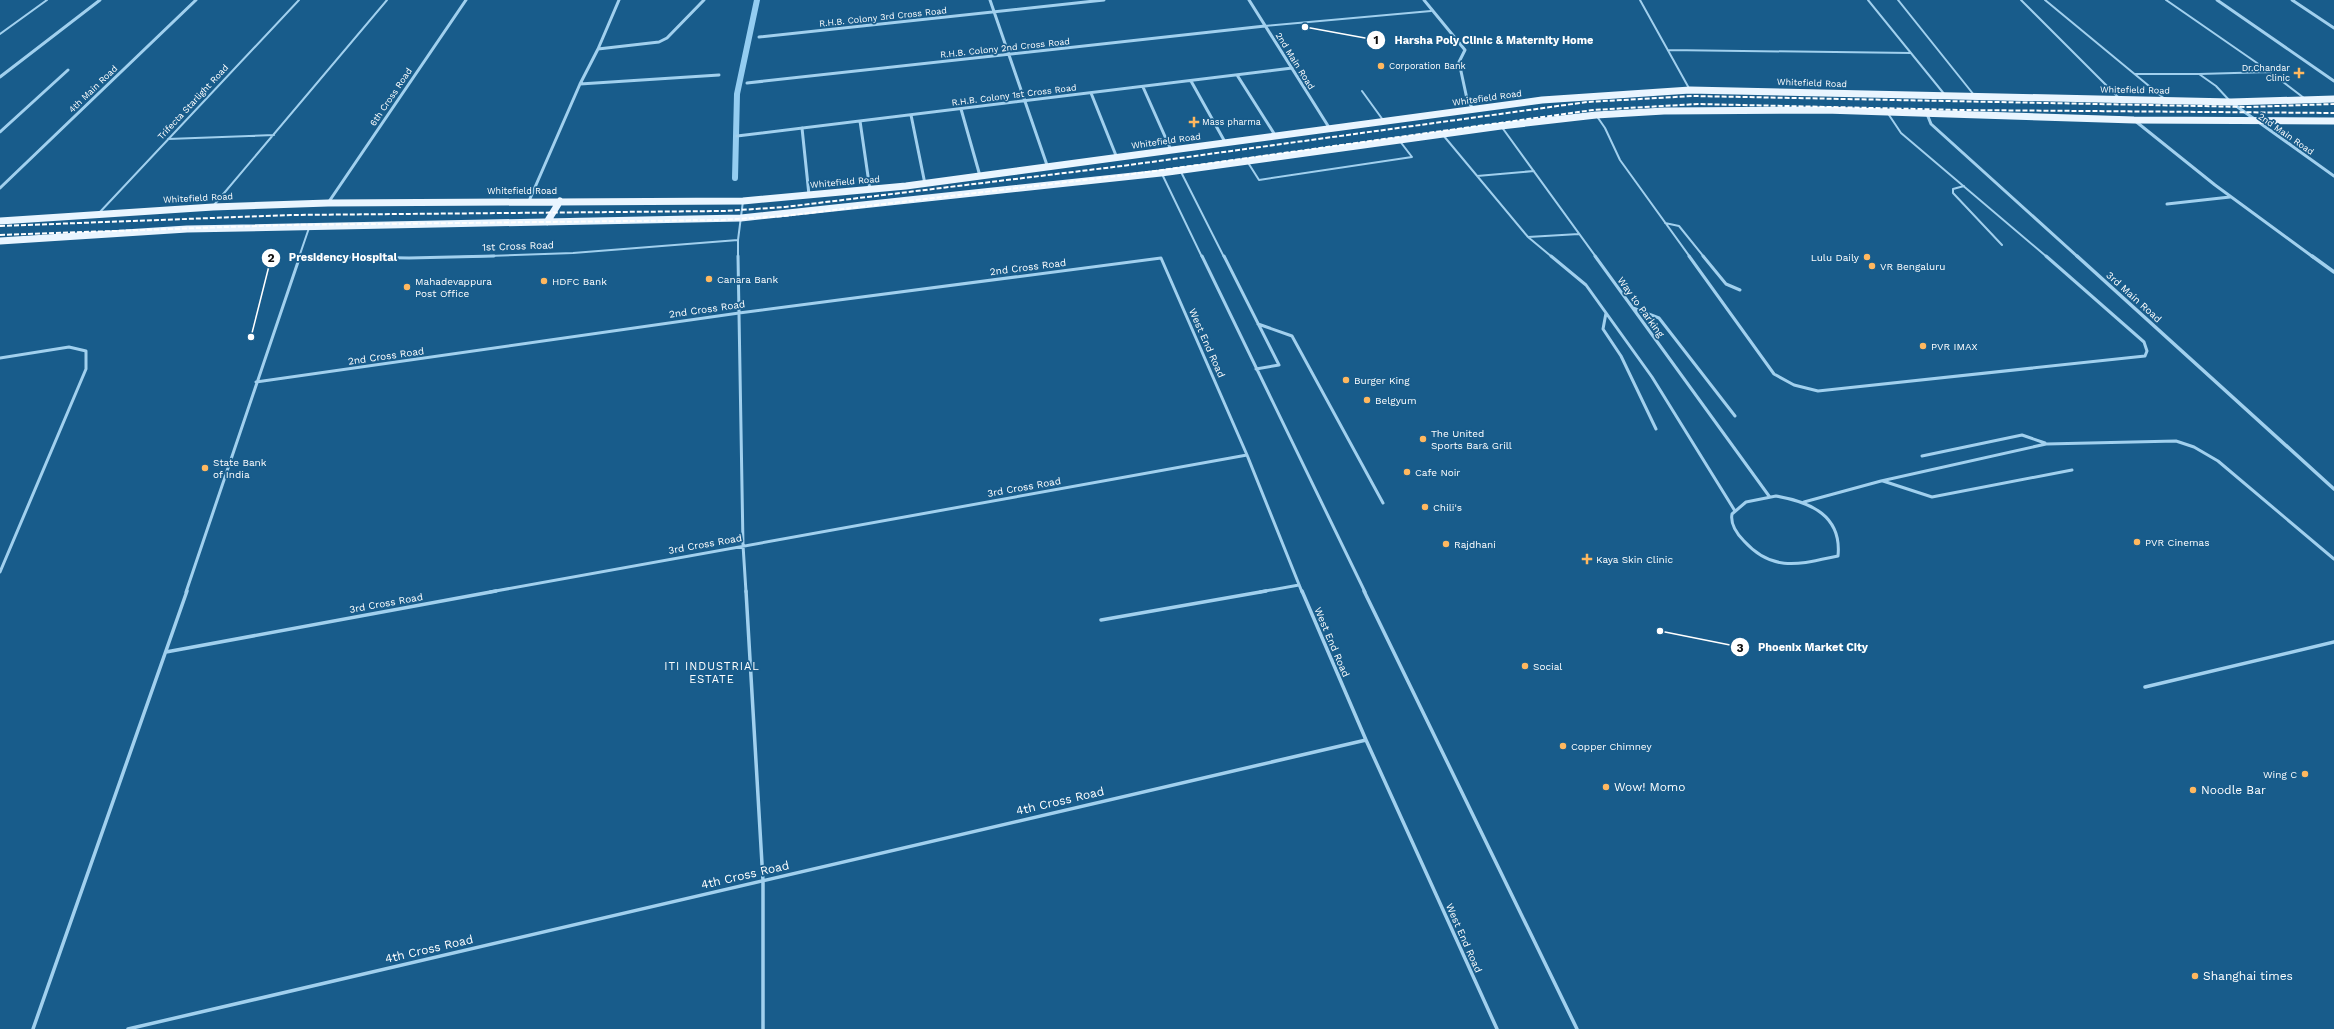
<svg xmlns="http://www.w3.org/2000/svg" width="2334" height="1029" font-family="'Work Sans',sans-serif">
<rect width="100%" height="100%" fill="#185c8b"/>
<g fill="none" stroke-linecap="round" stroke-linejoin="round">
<!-- stream -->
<path stroke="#94cdf1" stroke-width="6" d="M735,178L737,94L757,0"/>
<!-- service-far2 -->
<path stroke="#a1d0ee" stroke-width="2" d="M1640,0L1690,90
M1868,0L1945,95
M1898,0L1974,95
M2021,0L2120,99
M2045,0L2166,100
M2166,0L2270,72
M1265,26L1431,11
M0,34L47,0
M1668,50L1911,53
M2135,74H2199
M1362,91L1383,120
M2229,100L2216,86L2199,74L2270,72L2304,98
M1887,112L1901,133L2047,257
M1596,115L1605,128L1620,160L1690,257
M1501,126L1596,257
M1443,135L1528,237L1552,257
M168,139L274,135
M1247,161L1259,180L1412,157L1399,140
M1180,170L1224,257
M1162,174L1202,257
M1477,176L1534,171
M1964,186L1953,189V193L2002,245
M214,205L387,0
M99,213L299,0
M1665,223L1679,226L1704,257
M1528,237L1579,234
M299,256L336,257
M299,257L309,228
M459,257L573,253L738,240
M738,257V240L743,201"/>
<!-- service-far1 -->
<path stroke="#a1d0ee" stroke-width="3" d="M299,256L409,258L494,256
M738,256L743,545L746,592
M1202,256L1365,592
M1224,256L1279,365L1256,369
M1551,256L1586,285L1652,377L1735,511
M1595,256L1769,496
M1689,256L1774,374L1794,385L1818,391L2145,356L2147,351L2144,342L2046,256
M1703,256L1726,284L1740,290
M1633,308L1659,318L1735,416
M1606,313L1603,329L1621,356L1656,429
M1258,324L1292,336L1383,503
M0,358L69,347L86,351V369L0,572
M256,382L739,313L1161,258L1247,455L1302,592
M1922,456L2022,435L2045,443
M1883,481L1932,497L2072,470
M1776,496C1811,502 1842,516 1838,556C1800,564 1773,573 1744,541C1737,534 1730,525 1732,514L1746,502Z
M1804,502L1881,481L2046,444L2176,441L2194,447L2218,461L2334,559
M186,592L300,256
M490,592L1247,455
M1260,592L1299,585"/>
<!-- service -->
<path stroke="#a1d0ee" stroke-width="3.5" d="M746,591L763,881V1029
M1302,591L1366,740L1497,1029
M1364,591L1577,1029
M1101,620L1266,591
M166,652L496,591
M2145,687L2334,642
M33,1029L187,591
M128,1029L1366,740"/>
<!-- minor-far1 -->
<path stroke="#a1d0ee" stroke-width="3" d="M990,0L1048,168
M1249,0L1330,129
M1424,0L1465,50L1459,62L1467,99L1473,109
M2217,0L2334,81
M2292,0L2334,28
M759,37L1104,0
M598,49L619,0
M1237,75L1275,135
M0,77L100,0
M1191,81L1225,142
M747,83L1265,26
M580,84L719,75
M1143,87L1171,150
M1091,93L1117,158
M2232,103L2334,176
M961,109L980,176
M1927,114L1931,124L2078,257
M911,115L925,184
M2134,120L2215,185L2313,257
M860,121L870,190
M802,128L809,195
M0,132L68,70
M737,136L1292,68
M0,188L196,0
M529,201L580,84L598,49L659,42L667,38L704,0
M328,203L466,0
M2167,204L2230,197"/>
<!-- minor -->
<path stroke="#a1d0ee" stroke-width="3.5" d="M2077,256L2334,489
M2312,256L2334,272"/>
<!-- primary -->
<path stroke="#e9f5ff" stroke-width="7" d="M0,221L213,207L328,203L743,201L906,186L1542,100L1690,90L2231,102L2334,99
M547,222L560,201
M0,241L187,229L741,218L1161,173L1501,126L1596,115L1664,111L1825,110L2134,120L2334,121"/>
<!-- rail -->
<path stroke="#fff" stroke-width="2" stroke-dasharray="5 2" stroke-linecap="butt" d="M0,226L291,215L724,211L785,207L1122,166L1587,102L1693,96L2249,107L2334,104
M0,235L284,225L721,220L784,216L1126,175L1593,110L1698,104L1961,110L2334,113"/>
</g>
<!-- markers -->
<g fill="#ffb85f" stroke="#185c8b" stroke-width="1.5">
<circle cx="1381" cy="66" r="4"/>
<path d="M2297 67h4v4h4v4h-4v4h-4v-4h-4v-4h4z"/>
<path d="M1192 116h4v4h4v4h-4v4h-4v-4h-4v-4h4z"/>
<circle cx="1867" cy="257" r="4"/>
<circle cx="1872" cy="266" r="4"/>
<circle cx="709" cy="279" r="4"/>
<circle cx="544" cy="281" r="4"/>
<circle cx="407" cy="287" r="4"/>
<circle cx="1923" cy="346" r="4"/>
<circle cx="1346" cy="380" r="4"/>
<circle cx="1367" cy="400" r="4"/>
<circle cx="1423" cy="439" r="4"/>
<circle cx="205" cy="468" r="4"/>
<circle cx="1407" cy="472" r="4"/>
<circle cx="1425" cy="507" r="4"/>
<circle cx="2137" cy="542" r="4"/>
<circle cx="1446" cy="544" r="4"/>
<path d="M1585 553h4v4h4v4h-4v4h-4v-4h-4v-4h4z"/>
<circle cx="1525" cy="666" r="4"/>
<circle cx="1563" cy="746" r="4"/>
<circle cx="2305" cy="774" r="4"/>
<circle cx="1606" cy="787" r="4"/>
<circle cx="2193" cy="790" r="4"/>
<circle cx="2195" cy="976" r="4"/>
</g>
<g text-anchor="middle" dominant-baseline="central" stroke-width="3.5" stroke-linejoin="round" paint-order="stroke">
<!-- far-street labels -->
<g font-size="9" fill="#fff" stroke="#185c8b">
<text transform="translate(883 17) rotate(-6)">R.H.B. Colony 3rd Cross Road</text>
<text transform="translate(1005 48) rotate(-6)">R.H.B. Colony 2nd Cross Road</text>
<text transform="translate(1295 61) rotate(58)">2nd Main Road</text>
<text transform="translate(1812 83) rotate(2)">Whitefield Road</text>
<text transform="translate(93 89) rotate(-44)">4th Main Road</text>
<text transform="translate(2135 90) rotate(1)">Whitefield Road</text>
<text transform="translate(1014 95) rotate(-7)">R.H.B. Colony 1st Cross Road</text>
<text transform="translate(391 97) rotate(-56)">6th Cross Road</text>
<text transform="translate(1487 98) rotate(-8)">Whitefield Road</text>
<text transform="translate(193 102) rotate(-47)">Trifecta Starlight Road</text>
<text transform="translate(2286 134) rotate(35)">2nd Main Road</text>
<text transform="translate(1166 141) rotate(-8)">Whitefield Road</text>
<text transform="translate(845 182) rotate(-5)">Whitefield Road</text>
<text x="522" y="191">Whitefield Road</text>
<text transform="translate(198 198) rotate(-3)">Whitefield Road</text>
</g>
<!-- far-poi labels -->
<g font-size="9" fill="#fff" stroke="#185c8b" text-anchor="start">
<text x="1389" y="66">Corporation Bank</text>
<text x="2290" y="68" text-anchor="end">Dr.Chandar<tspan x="2290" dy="10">Clinic</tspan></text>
<text x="1202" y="122">Mass pharma</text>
</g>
<!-- street labels -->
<g font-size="10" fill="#fff" stroke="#185c8b">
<text transform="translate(518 246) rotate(-2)">1st Cross Road</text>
<text transform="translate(1028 267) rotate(-7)">2nd Cross Road</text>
<text transform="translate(2134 297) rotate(42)">3rd Main Road</text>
<text transform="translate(1641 307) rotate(54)">Way to Parking</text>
<text transform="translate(707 309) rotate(-8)">2nd Cross Road</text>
<text transform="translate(1207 343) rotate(66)">West End Road</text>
<text transform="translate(386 356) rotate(-8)">2nd Cross Road</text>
<text transform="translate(1024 487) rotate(-10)">3rd Cross Road</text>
<text transform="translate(705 544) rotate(-10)">3rd Cross Road</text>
<text transform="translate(386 603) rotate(-10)">3rd Cross Road</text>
<text transform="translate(1332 642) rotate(67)">West End Road</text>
<text transform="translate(1464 938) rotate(66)">West End Road</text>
</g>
<!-- poi labels -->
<g font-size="10" fill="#fff" stroke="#185c8b" text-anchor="start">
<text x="1859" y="257" text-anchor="end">Lulu Daily</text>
<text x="1880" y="266">VR Bengaluru</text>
<text x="717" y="279">Canara Bank</text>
<text x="415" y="281">Mahadevappura<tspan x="415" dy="12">Post Office</tspan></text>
<text x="552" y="281">HDFC Bank</text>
<text x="1931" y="346">PVR IMAX</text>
<text x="1354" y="380">Burger King</text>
<text x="1375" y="400">Belgyum</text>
<text x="1431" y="433">The United<tspan x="1431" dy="12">Sports Bar&amp; Grill</tspan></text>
<text x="213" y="462">State Bank<tspan x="213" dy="12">of India</tspan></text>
<text x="1415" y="472">Cafe Noir</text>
<text x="1433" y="507">Chili's</text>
<text x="2145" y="542">PVR Cinemas</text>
<text x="1454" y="544">Rajdhani</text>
<text x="1596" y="559">Kaya Skin Clinic</text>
<text x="1533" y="666">Social</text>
<text x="1571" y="746">Copper Chimney</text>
<text x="2297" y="774" text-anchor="end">Wing C</text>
</g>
<!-- neighbourhood labels -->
<g font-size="11" letter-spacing="1" fill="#fff" stroke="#185c8b">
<text x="712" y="666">ITI INDUSTRIAL<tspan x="712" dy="13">ESTATE</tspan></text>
</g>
<!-- near-poi labels -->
<g font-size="12" fill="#fff" stroke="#185c8b" text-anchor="start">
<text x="1614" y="787">Wow! Momo</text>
<text x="2201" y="790">Noodle Bar</text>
<text x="2203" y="976">Shanghai times</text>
</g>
<!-- near-street labels -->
<g font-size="12" fill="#fff" stroke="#185c8b">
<text transform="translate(1060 801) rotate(-13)">4th Cross Road</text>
<text transform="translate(745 875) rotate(-13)">4th Cross Road</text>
<text transform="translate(429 949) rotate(-13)">4th Cross Road</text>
</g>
</g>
<!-- callouts -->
<path fill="none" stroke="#fff" stroke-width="1.5" d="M1305 27L1376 40M251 337L271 258M1660 631L1740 647"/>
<g fill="#fff" stroke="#185c8b" stroke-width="1.5">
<circle cx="1305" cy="27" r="4"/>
<circle cx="251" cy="337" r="4"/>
<circle cx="1660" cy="631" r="4"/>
<circle cx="1376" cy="40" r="10"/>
<circle cx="271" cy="258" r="10"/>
<circle cx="1740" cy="647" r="10"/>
</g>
<g font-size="12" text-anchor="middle" font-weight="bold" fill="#111">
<text x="1376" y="44">1</text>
<text x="271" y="262">2</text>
<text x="1740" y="652">3</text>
</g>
<g font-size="11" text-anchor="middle" font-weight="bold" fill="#fff" stroke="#185c8b" stroke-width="3.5" stroke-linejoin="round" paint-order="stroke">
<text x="1494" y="44">Harsha Poly Clinic &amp; Maternity Home</text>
<text x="343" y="261">Presidency Hospital</text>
<text x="1813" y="651">Phoenix Market City</text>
</g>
</svg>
